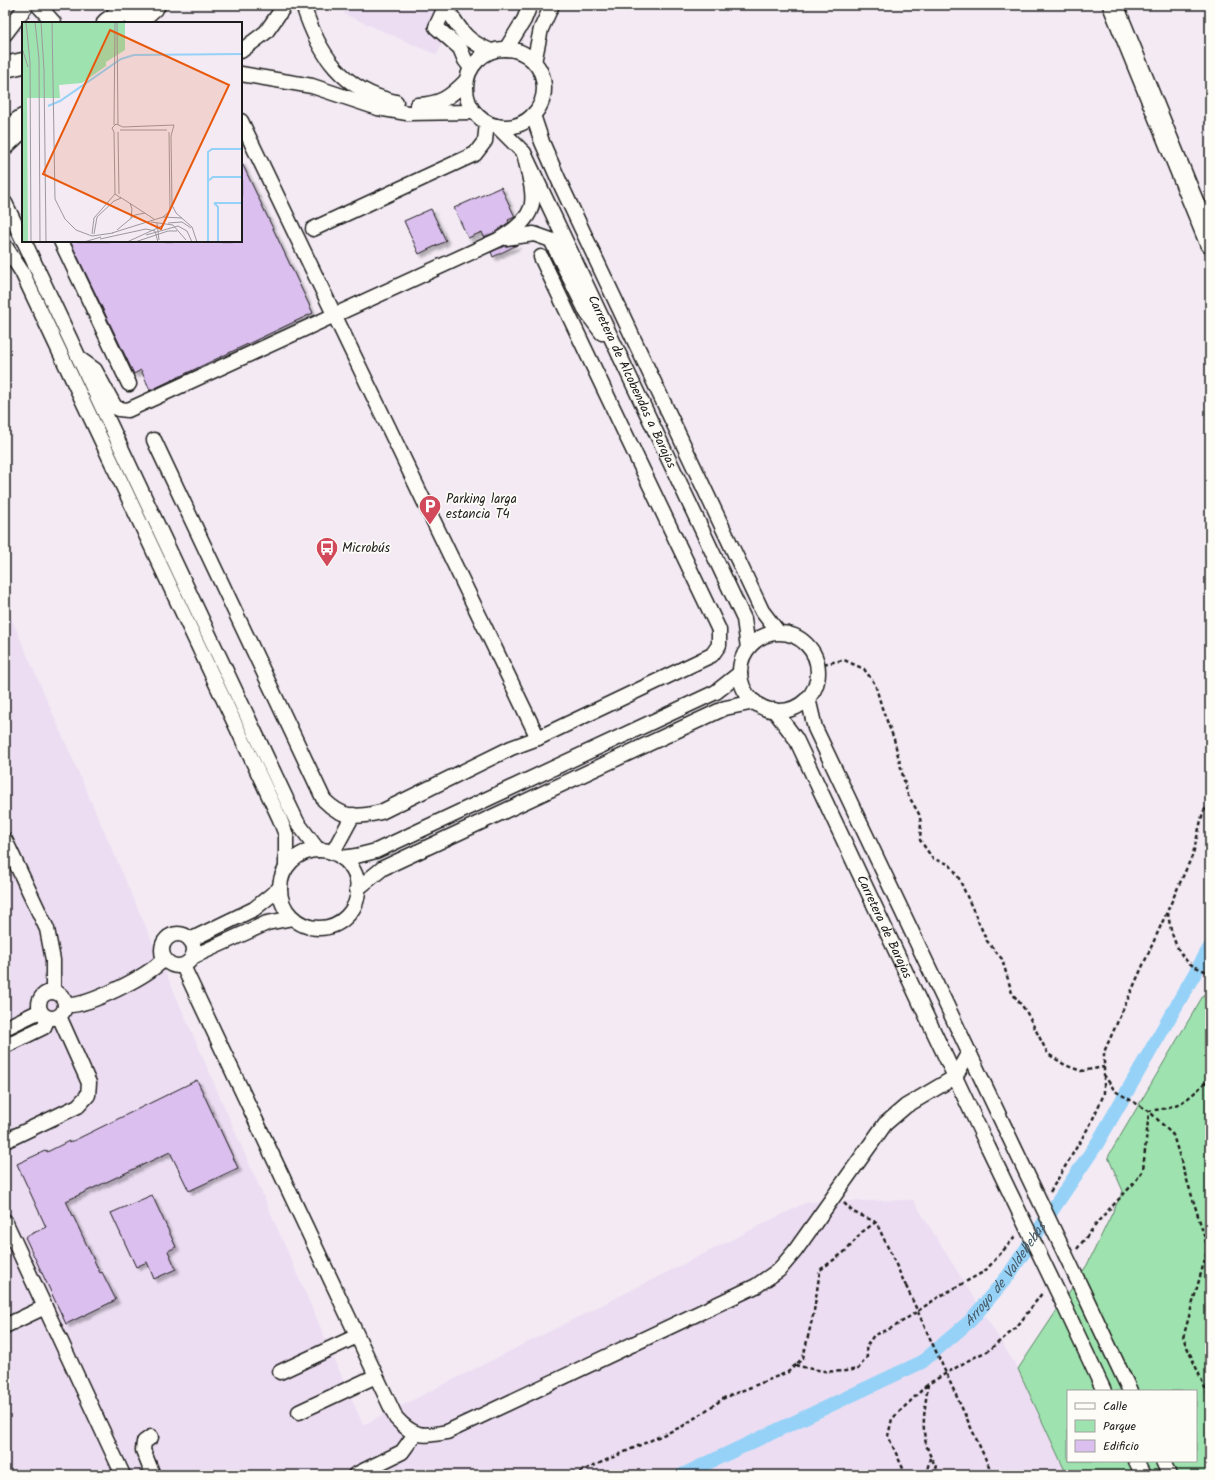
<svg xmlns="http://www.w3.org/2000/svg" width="1215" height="1480" font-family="Kalam,sans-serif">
<defs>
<filter id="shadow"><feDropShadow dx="3.5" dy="3.5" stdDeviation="1" flood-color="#0004"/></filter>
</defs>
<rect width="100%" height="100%" fill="#f3eaf4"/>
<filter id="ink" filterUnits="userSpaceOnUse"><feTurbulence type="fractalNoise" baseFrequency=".025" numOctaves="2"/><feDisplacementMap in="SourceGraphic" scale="8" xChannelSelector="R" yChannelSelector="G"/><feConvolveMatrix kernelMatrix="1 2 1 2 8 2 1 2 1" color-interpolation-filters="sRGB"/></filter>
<g filter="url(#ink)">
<!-- built -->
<path fill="#ecddf2" d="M348,5H459L437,55L344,14Z
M5,604L363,1425L807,1202L913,1200L1018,1369L1067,1475H5Z"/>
<!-- green -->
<path fill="#9ee3af" stroke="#5d8066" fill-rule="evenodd" d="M1210,984V1475H1067L1018,1369L1087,1265L1123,1191L1108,1157ZM1068,1391H1196V1461H1068Z"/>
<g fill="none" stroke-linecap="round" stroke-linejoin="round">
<!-- canal -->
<path stroke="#96d2f7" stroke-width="14" id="s1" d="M682,1475L922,1362L970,1321L1008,1276L1098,1142L1210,947"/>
</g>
<!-- building -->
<path fill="#dbbfee" stroke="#1c1c1c" filter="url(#shadow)" d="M241,161L313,313L149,391L150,390L141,370L134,374L70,241H241Z
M501,187L515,217L508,220L509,222L494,233L484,237L482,232L468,238L454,208Z
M431,209L446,241L419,254L404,221Z
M517,245L493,257L491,252L504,246Z
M197,1080L238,1168L189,1191L170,1152L66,1201L100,1273L102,1272L116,1300L66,1324L25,1237L46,1227L17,1164L47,1150V1152L69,1141V1143Z
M152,1195L176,1247L168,1251L176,1269L154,1279L147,1262L136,1267L111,1213Z"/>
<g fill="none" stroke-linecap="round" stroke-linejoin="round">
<!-- minor casing -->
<g stroke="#1c1c1c" stroke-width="17">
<g id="minor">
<path d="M38,5L54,23"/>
<path d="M303,5C319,55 342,90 396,102"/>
<path d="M446,5L436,27L460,48L465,60L471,68"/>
<path d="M445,6C461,30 464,40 491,51"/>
<path d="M5,34L27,5"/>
<path d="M506,49L524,20L530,5"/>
<circle cx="505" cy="88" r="39"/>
<path d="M241,51L266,32L285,5"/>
<path d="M534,62L541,29L552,5"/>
<path d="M241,74L312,86L378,108L407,113L473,112"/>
<path d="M417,105C441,104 449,98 466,81"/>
<path d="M533,115L542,142L560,183L762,611L778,632"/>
<path d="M241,121L538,738"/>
<path id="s2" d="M497,126L524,153L744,619L748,648"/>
<path d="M5,148L23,131"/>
<path d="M5,203L23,240"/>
<path d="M313,229L475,154L485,141L487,123"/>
<path d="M506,238L534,234L551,240L587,313L602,333"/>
<path d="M24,241L297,822L318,850"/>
<path d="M61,241L129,384"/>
<path d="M5,246L22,272L279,817L286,835V867"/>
<path d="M81,360L95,370L115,407L119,409L128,410L498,240C544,213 534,199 524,153"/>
<path d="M154,440L324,800C343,819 356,818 381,812L511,748L538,738L712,655L719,645V630L541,257"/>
<circle cx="779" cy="672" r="39"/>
<path d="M808,698L815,728L1004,1126"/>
<path id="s3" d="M774,710L796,739L988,1147"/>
<path d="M5,840L47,929L53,960V992"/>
<circle cx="319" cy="889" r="39"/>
<path d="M333,852L353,815"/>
<path d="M342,858L356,856L376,851L716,692L740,673"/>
<path d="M357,889L383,868L725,708L755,702"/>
<circle cx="178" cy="950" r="16"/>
<path d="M190,940L254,909L280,888"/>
<path d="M192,957L267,923L293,918"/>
<path d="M183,966L396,1418C413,1437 423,1437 447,1432L756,1286L779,1270L795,1251L885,1124L906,1106L955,1077L969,1052"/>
<circle cx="52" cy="1005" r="13"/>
<path d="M66,1005C88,1007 148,976 164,959"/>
<path d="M5,1028L40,1011"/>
<path d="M5,1046L44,1027L48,1018"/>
<path d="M5,1141L78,1106L88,1095L89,1083L59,1016"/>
<path d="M5,1221L123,1475"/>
<path d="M1078,1281L1130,1391"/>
<path d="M1063,1303L1104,1391"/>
<path d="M5,1326L45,1307"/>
<path d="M280,1372L357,1336"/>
<path d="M299,1412L376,1376"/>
<path d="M151,1437L144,1442L143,1450L153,1475"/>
<path d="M1136,1461L1143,1475"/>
<path d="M1163,1461L1169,1475"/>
<path d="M355,1475L402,1452L415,1434"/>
</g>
</g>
<!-- highway casing -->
<g stroke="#1c1c1c" stroke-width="23">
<path id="highway" d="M1113,5L1210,243
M107,23L132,5
M135,23L155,5
M5,67L23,63
M5,131L23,119"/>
</g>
<!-- path -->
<path stroke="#1c1c1c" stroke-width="2.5" stroke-dasharray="4 3" stroke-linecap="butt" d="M817,665L844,660L864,669L875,684L882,708L894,739L907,793L919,814L921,823L920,840L933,859L949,864L957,874L987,941L1002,959L1012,993L1026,1011L1048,1054L1065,1065L1081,1071L1104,1067
M1210,803L1203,812L1193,854L1104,1052V1075L1115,1091L1149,1111L1173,1135L1208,1248L1183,1338L1210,1399
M1168,913C1170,929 1175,950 1188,962C1193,967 1203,970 1210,973
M1050,1192L1091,1123L1104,1094V1076
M844,1203L853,1212L876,1222L906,1286
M1077,1249L1101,1218L1135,1182L1143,1170L1149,1111C1183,1106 1186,1101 1210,1078
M795,1365C819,1371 833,1374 858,1369L867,1357L866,1347L874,1335L894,1327L937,1298L985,1271L1016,1236
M967,1419L993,1475
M573,1475L683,1426L724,1398L788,1372L803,1358L814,1311L820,1270L847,1250L862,1232L876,1222
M906,1475L888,1436L892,1419L928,1384
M926,1475L930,1458
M941,1475C918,1440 923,1423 928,1384L969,1360L989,1350L1016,1328L1043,1292"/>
<!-- minor -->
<use href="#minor" stroke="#fdfcf7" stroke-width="14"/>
<!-- highway -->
<use href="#highway" stroke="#fdfcf7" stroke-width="20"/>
<!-- minor-bridge casing -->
<g stroke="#1c1c1c" stroke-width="17" stroke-linecap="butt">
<path id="minor-bridge" d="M1004,1126L1078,1281
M988,1147L1063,1303"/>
</g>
<!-- path-bridge -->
<path stroke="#1c1c1c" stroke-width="2.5" stroke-dasharray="4 3" stroke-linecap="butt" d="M906,1286L967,1419"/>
<!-- minor-bridge -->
<use href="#minor-bridge" stroke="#fdfcf7" stroke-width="14"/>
</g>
</g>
<!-- icons -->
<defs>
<g id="parking-pin" transform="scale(1.15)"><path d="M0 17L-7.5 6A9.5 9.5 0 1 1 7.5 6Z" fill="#d1495b" stroke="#fdfcf7"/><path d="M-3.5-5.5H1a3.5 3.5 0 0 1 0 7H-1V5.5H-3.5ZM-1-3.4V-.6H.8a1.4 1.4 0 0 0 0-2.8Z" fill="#fff"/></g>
<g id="bus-pin" transform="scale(1.15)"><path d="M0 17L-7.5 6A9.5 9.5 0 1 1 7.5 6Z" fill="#d1495b" stroke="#fdfcf7"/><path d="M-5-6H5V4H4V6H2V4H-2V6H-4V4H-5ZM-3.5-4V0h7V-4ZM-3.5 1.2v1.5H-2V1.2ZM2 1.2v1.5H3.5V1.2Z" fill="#fff"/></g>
</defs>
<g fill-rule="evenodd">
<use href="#parking-pin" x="430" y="506"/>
<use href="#bus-pin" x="327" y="548"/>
</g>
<g text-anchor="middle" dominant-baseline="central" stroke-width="3.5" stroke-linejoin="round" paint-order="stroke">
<!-- street labels -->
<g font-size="13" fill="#1c1c1c" stroke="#fdfcf7">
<text stroke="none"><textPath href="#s2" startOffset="291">Carretera de Alcobendas a Barajas</textPath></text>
<text stroke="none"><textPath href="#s3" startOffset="244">Carretera de Barajas</textPath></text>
</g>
<!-- poi labels -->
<g font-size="13" fill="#1c1c1c" stroke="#fdfcf7" text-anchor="start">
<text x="446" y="499">Parking larga<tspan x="446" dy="15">estancia T4</tspan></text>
<text x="342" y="548">Microbús</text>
</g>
<!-- water labels -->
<g font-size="14" font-style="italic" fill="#475c69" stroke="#fdfcf7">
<text stroke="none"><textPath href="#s1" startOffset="387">Arroyo de Valdebebas</textPath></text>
</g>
</g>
<!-- overview -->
<g transform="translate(22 22)">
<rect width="220" height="220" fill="#f3eaf4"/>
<path d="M0,0H103V28L84,40V44L60,61L37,63L38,76H5L6,220H0Z" fill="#9ee3af"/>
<path fill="none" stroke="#96d2f7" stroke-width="2" d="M26,84L38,79L99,37L112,33L220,32M186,159L191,155H220M192,181L196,185V220M192,181H220M186,220V130L190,127H220"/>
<path fill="none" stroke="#9d989e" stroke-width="1" d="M4,0L8,40L9,220M13,0L17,37L18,220M19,0L22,48L24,220M30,0L33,177L43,197L54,208L70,214L91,211M95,0L96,103M0,26L6,45M92,103L93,0M98,108H145M92,110L90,106L94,102L101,105L152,103L149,114L150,183L154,191L170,205L175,220M96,110L97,172M98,175L132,197M92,179L99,176L93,172M108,181L110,187L109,196M141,195L148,189L147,110M129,200L151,203L164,218M135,201L137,218M146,201L160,200L169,206M95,208L113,193L123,191M90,211L141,195L160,196M70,212L72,196L93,172L92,110M72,212L75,195L92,179M124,213L156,204L165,209L170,220M78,217L124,207L133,209L136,220M62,220L79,215M105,220L142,203M113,220L146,209H155"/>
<path fill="#e8590c" fill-opacity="0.15" stroke="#e8590c" stroke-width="2" d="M88,8L207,63L139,207L21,152Z"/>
<rect width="220" height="220" fill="none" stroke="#1c1c1c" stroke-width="2"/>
</g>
<!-- margin -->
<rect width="1215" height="1480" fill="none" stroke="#fdfcf7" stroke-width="20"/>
<rect x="10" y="10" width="1195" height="1460" fill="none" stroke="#1c1c1c" stroke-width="1.5" filter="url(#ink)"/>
<!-- legend -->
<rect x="1067" y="1390" width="130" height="72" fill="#fdfcf7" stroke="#a3a29f"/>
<rect x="1075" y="1403" width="20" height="6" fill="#fdfcf7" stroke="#a3a29f"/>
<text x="1103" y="1410" font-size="12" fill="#1c1c1c">Calle</text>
<rect x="1075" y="1420" width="20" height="12" fill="#9ee3af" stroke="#a3a29f"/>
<text x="1103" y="1430" font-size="12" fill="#1c1c1c">Parque</text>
<rect x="1075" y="1440" width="20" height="12" fill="#dbbfee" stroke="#a3a29f"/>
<text x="1103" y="1450" font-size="12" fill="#1c1c1c">Edificio</text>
</svg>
